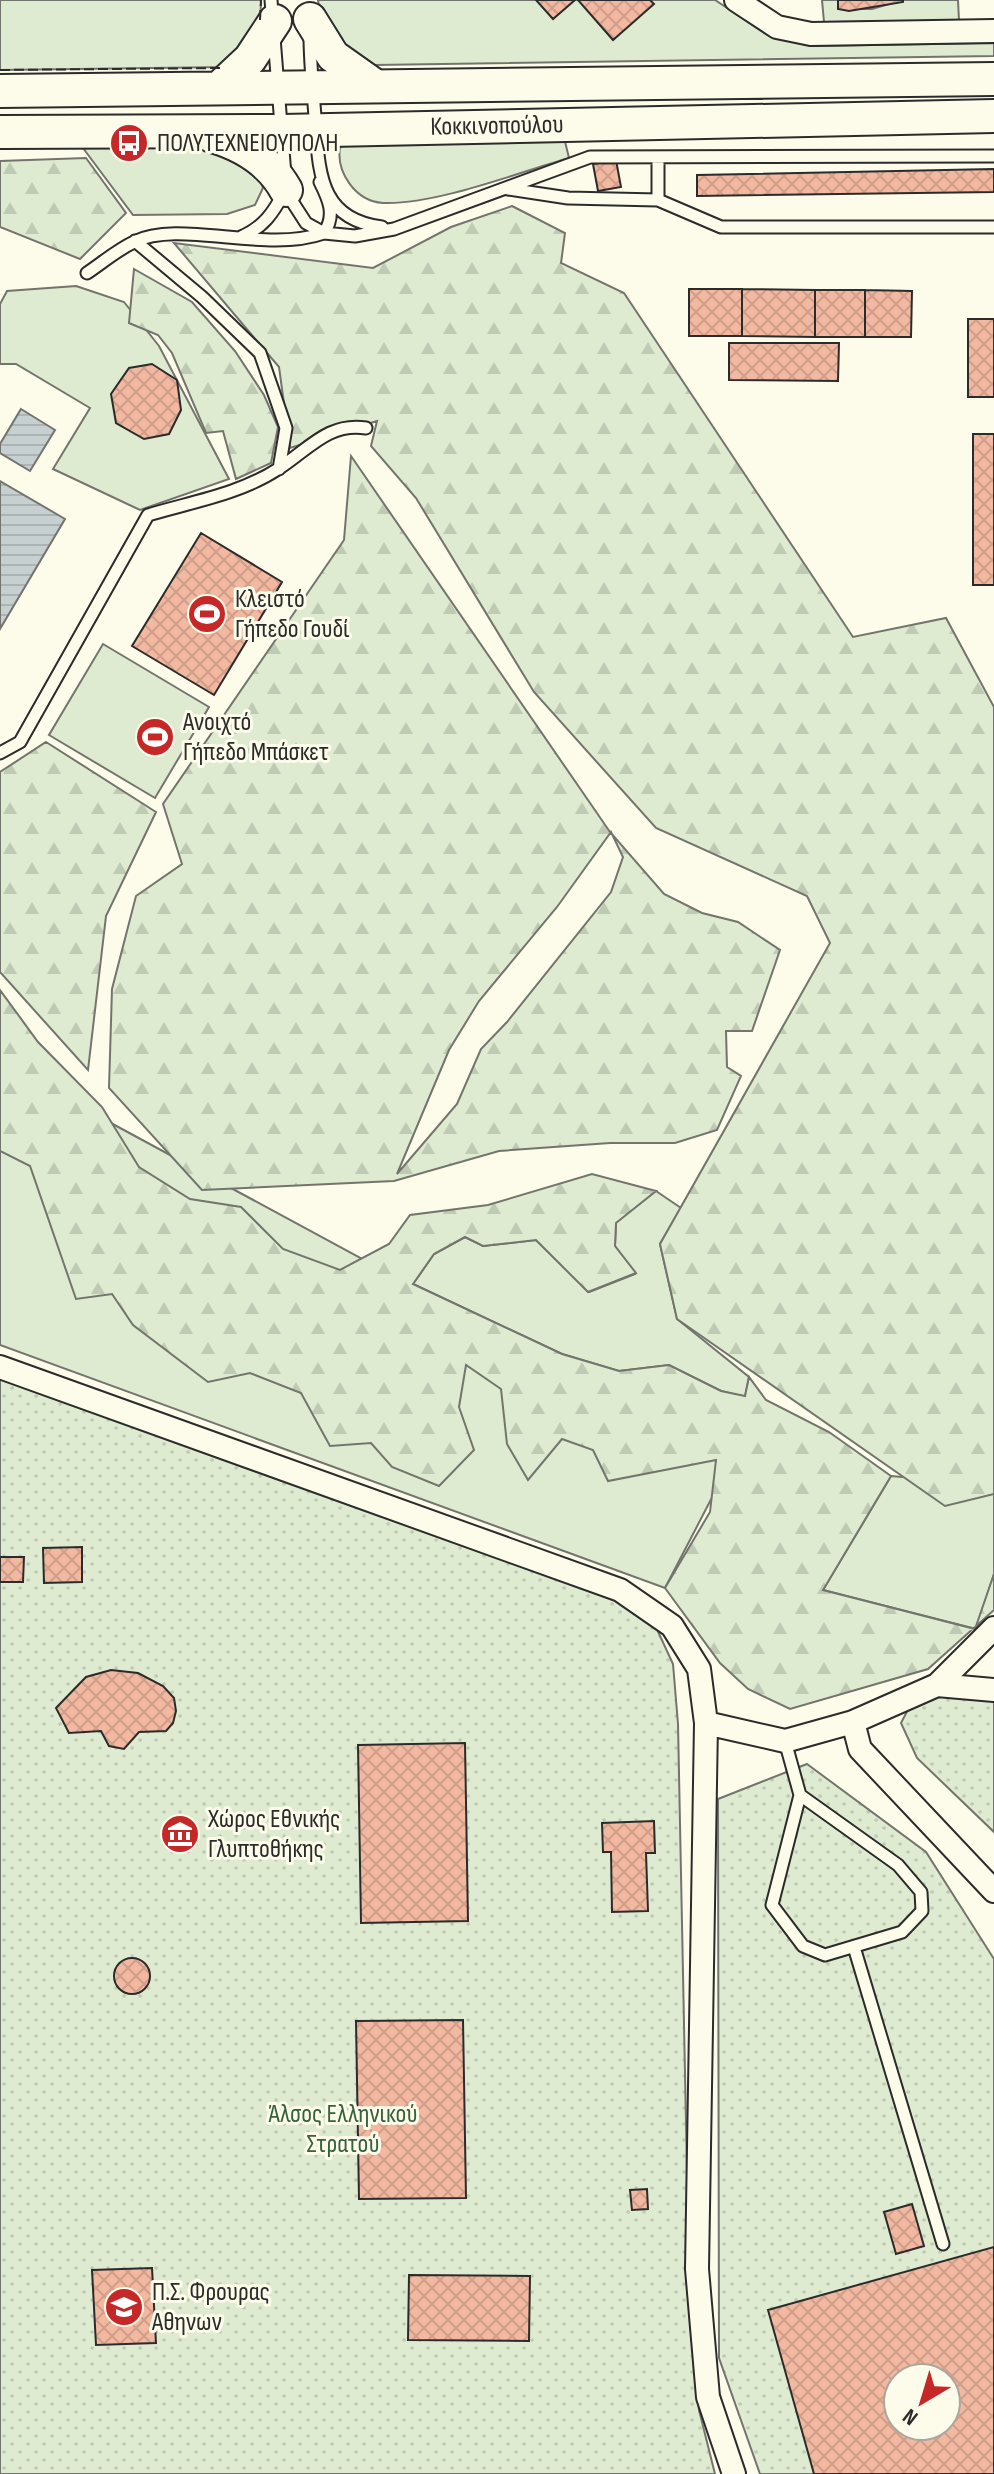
<svg xmlns="http://www.w3.org/2000/svg" width="994" height="2474" font-family="'Sofia Sans Condensed',sans-serif">
<defs>
<pattern id="forest-firs" width="22" height="20" patternUnits="userSpaceOnUse" patternTransform="scale(2)"><rect width="22" height="20" fill="#deebd1"/><path d="M5 1l3.5 6h-7zM16 11l3.5 6h-7z" fill="#bfcab4"/></pattern>
<pattern id="park-dots" width="8" height="8" patternUnits="userSpaceOnUse" patternTransform="scale(2)"><rect width="8" height="8" fill="#deebd1"/><path d="M2 2h.1M6 6h.1" fill="none" stroke="#bfcab4" stroke-width="1.8" stroke-linecap="round"/></pattern>
<pattern id="water-rules" width="6" height="5" patternUnits="userSpaceOnUse" patternTransform="scale(2)"><rect width="6" height="5" fill="#c7d0d0"/><path d="M0 2.5h6" fill="none" stroke="#abb3b3"/></pattern>
<pattern id="building-cross-hatch" width="8" height="8" patternUnits="userSpaceOnUse" patternTransform="scale(2)"><rect width="8" height="8" fill="#f2b8a0"/><path d="M0 0l8 8M0 8l8-8" fill="none" stroke="#d09e8a"/></pattern>
</defs>
<rect width="100%" height="100%" fill="#fdfbea"/>
<!-- grass -->
<path fill="#deebd1" stroke="#74746e" stroke-width="2" d="M0,0H261C262,31 245,44 227,67L0,70Z
M318,0H715L771,37L811,46L994,43V56L374,65L355,60L321,19Z
M822,0H838V9H872L903,0H958L959,21L824,22Z
M563,133L569,158C517,173 435,205 383,203C355,201 336,172 340,147L363,139Z
M202,144L255,165L263,188L255,205L227,214L133,215L83,148Z
M76,286L124,302L159,346L229,479L140,510L53,469L90,408L16,364H0V304L7,291Z
M103,644L209,707L155,798L49,735Z
M0,1063L732,1459L665,1588L0,1345Z
M656,1191L681,1208L660,1244L677,1319L749,1377L745,1397L721,1391L669,1365L619,1371L562,1354L413,1284L434,1254L465,1237L483,1246L536,1240L589,1292L635,1274L615,1246L616,1222Z
M891,1476L994,1485V1574L976,1629L823,1590Z"/>
<!-- forest -->
<path fill="url(#forest-firs)" stroke="#74746e" stroke-width="2" fill-rule="evenodd" d="M86,158L126,213L80,259L0,227V161Z
M512,206L565,233L561,263L624,293L853,637L946,618L994,707V1494L945,1506L677,1319L660,1244L830,943L807,896L656,828L534,692L416,498L371,446L377,421L290,448L279,367L174,243L373,268L451,227Z
M134,269L192,302L235,351L264,395L278,427L271,463L236,479L223,431L206,433L172,353L158,335L129,323Z
M351,456L610,832L664,894L702,913L738,922L780,950L752,1031H726L727,1067L741,1076L717,1130L675,1143H610L499,1151L394,1181L202,1190L109,1088L112,989L136,896L182,864L163,804L344,540ZM611,832L623,857L611,892L507,1022L481,1049L457,1104L397,1174L449,1050L479,1001L557,907Z
M46,742L156,812L106,916L88,1070L0,972V772Z
M0,990L38,1042L102,1107L139,1167L190,1199L241,1207L283,1249L340,1270L389,1244L410,1215L488,1205L592,1174L656,1191L616,1223L615,1246L636,1273L588,1292L536,1240L483,1246L465,1237L434,1254L413,1284L562,1354L619,1371L669,1365L721,1391L745,1396L749,1377L766,1400L829,1432L891,1476L823,1590L975,1629L994,1574V1610L928,1669L790,1709L748,1689L720,1663L665,1588L710,1512L716,1460L608,1481L593,1450L562,1439L528,1480L507,1444L501,1389L466,1365L459,1407L474,1450L439,1486L392,1467L371,1443L330,1446L301,1393L250,1373L208,1382L133,1325L112,1294L76,1299L30,1166L0,1151Z"/>
<!-- park -->
<path fill="url(#park-dots)" stroke="#74746e" stroke-width="2" fill-rule="evenodd" d="M0,1376L616,1597L655,1625L673,1664L678,1724L690,2323L699,2410L715,2474H0Z
M994,1693V1832L917,1758L901,1723L916,1694Z
M807,1764L926,1852L994,1959V2474H760L719,2358L718,1799ZM898,2378H946V2426H898Z"/>
<!-- water -->
<path fill="url(#water-rules)" stroke="#74746e" stroke-width="2" d="M21,409L55,430L30,471L0,453V444Z
M0,481L65,519L0,629Z"/>
<!-- building -->
<path fill="url(#building-cross-hatch)" stroke="#2b2b2b" stroke-width="2" fill-rule="evenodd" d="M536,0H575L553,19Z
M578,0H650L654,4L613,40Z
M838,0H903V2L849,11L838,9Z
M616,160L621,187L598,191L593,164Z
M994,169V192L697,196V175Z
M689,289H742V336H689Z
M742,289L815,290V337L742,336Z
M815,290H865V337H815Z
M865,290L912,291L911,337H865Z
M968,319H994V397H968Z
M729,343H839L838,381L729,380Z
M152,364L177,380L181,410L169,434L144,439L116,423L111,394L129,368Z
M973,434H994V585H973Z
M201,533L282,582L214,695L132,646Z
M82,1547V1582L44,1583L43,1548Z
M0,1557H24L23,1582H0Z
M111,1670L138,1673L163,1686L174,1698L176,1711L173,1723L166,1731L139,1732L124,1749L109,1746L101,1731L69,1733L56,1708L86,1677Z
M465,1743L468,1921L361,1923L358,1745Z
M654,1821L655,1853H646L648,1911L612,1912L611,1852H603L602,1823Z
M114 1976a18 18 0 1 1 36 0a18 18 0 1 1-36 0Z
M463,2020L466,2198L359,2199L356,2021Z
M647,2189L648,2209L632,2210L630,2190Z
M912,2204L924,2246L896,2254L884,2212Z
M994,2247V2474H814L768,2310ZM898,2378H946V2426H898Z
M152,2268L156,2343L96,2345L92,2270Z
M409,2275L530,2276L529,2341L408,2340Z"/>
<g fill="none" stroke-linecap="round" stroke-linejoin="round">
<!-- lane casing -->
<g stroke="#2b2b2b" stroke-width="15">
<path id="lane" d="M271,0L285,175
M310,36C310,68 314,99 316,130C319,179 324,220 382,227
M508,189L568,198L658,200L721,227H994
M286,192L306,223L324,233L355,236L394,229L590,157L994,156
M658,200V158
M241,237C264,227 273,213 285,191
M135,241L202,297L260,353L286,428L279,469
M87,273C102,263 117,250 134,242C180,219 264,254 324,233C336,215 329,200 320,182
M0,753L20,742L148,515C191,502 240,494 278,469C308,450 328,422 366,428
M785,1741L800,1795L772,1905L803,1946L825,1955L902,1932L922,1911L921,1892L898,1865L800,1795
M854,1947L943,2244"/>
</g>
<!-- street casing -->
<g stroke="#2b2b2b" stroke-width="26">
<path id="street" d="M736,0L777,27L811,34L994,31
M0,1367L620,1590L672,1626L699,1669L706,1723L697,2269L708,2397L734,2474
M937,1685L994,1628
M853,1722L860,1749L994,1891
M706,1723L785,1741L853,1722L937,1685L994,1690"/>
</g>
<!-- secondary casing -->
<g stroke="#2b2b2b" stroke-width="36">
<path id="secondary" d="M310,19L333,56L374,85
M219,88L250,59L275,21
M0,91L994,79
M0,132L282,131L994,116
M212,136C243,145 270,161 286,190"/>
</g>
<!-- lane -->
<use href="#lane" stroke="#fdfbea" stroke-width="11"/>
<!-- street -->
<use href="#street" stroke="#fdfbea" stroke-width="22"/>
<!-- secondary -->
<use href="#secondary" stroke="#fdfbea" stroke-width="32"/>
<!-- fence -->
<path stroke="#2b2b2b" stroke-width="2" stroke-dasharray="10 4" stroke-linecap="butt" d="M260,20L261,0
M0,70L223,68"/>
</g>
<!-- icons -->
<defs>
<g id="bus-disc" transform="scale(2)"><circle r="9.5" fill="#c62828" stroke="#fdfbea"/><path d="M-5-6H5V4H4V6H2V4H-2V6H-4V4H-5ZM-3.5-4V0h7V-4ZM-3.5 1.2v1.5H-2V1.2ZM2 1.2v1.5H3.5V1.2Z" fill="#fff"/></g>
<g id="stadium-disc" transform="scale(2)"><circle r="9.5" fill="#c62828" stroke="#fdfbea"/><path d="M0-5a6.5 5 0 1 0 0 10a6.5 5 0 1 0 0-10ZM-3.5-1.8h7v3.6h-7Z" fill="#fff"/></g>
<g id="museum-disc" transform="scale(2)"><circle r="9.5" fill="#c62828" stroke="#fdfbea"/><path d="M0-6L6-3V-2H-6V-3ZM-5-1h2V3h-2ZM-1-1h2V3h-2ZM3-1h2V3H3ZM-6 4H6V6H-6Z" fill="#fff"/></g>
<g id="school-disc" transform="scale(2)"><circle r="9.5" fill="#c62828" stroke="#fdfbea"/><path d="M0-5L7-2L0 1L-7-2ZM-4 1L0 2.5L4 1V4Q0 6-4 4Z" fill="#fff"/></g>
</defs>
<g fill-rule="evenodd">
<use href="#bus-disc" x="129" y="143"/>
<use href="#stadium-disc" x="207" y="614"/>
<use href="#stadium-disc" x="155" y="737"/>
<use href="#museum-disc" x="180" y="1834"/>
<use href="#school-disc" x="124" y="2307"/>
</g>
<g text-anchor="middle" dominant-baseline="central" stroke-width="6" stroke-linejoin="round" paint-order="stroke">
<!-- street labels -->
<g font-size="26" fill="#2b2b2b" stroke="#fdfbea">
<text transform="translate(497 126) rotate(-1)">Κοκκινοπούλου</text>
</g>
<!-- poi labels -->
<g font-size="26" fill="#2b2b2b" stroke="#fdfbea" text-anchor="start">
<text x="157" y="143">ΠΟΛΥΤΕΧΝΕΙΟΥΠΟΛΗ</text>
<text x="235" y="599">Κλειστό<tspan x="235" dy="30">Γήπεδο Γουδί</tspan></text>
<text x="183" y="722">Ανοιχτό<tspan x="183" dy="30">Γήπεδο Μπάσκετ</tspan></text>
<text x="208" y="1819">Χώρος Εθνικής<tspan x="208" dy="30">Γλυπτοθήκης</tspan></text>
<text x="152" y="2292">Π.Σ. Φρουρας<tspan x="152" dy="30">Αθηνων</tspan></text>
</g>
<!-- park labels -->
<g font-size="26" fill="#34623c" stroke="#fdfbea">
<text x="343" y="2114">Άλσος Ελληνικού<tspan x="343" dy="30">Στρατού</tspan></text>
</g>
</g>
<!-- north arrow -->
<g transform="translate(922 2402) rotate(218)"><circle r="38" fill="#fdfbea" stroke="#a9a89e" stroke-width="2"/>
<path d="M0-6L14 30L0 20L-14 30Z" fill="#c62828"/>
<text y="-12" font-size="22" font-weight="bold" text-anchor="middle" fill="#2b2b2b">N</text>
</g>
</svg>
